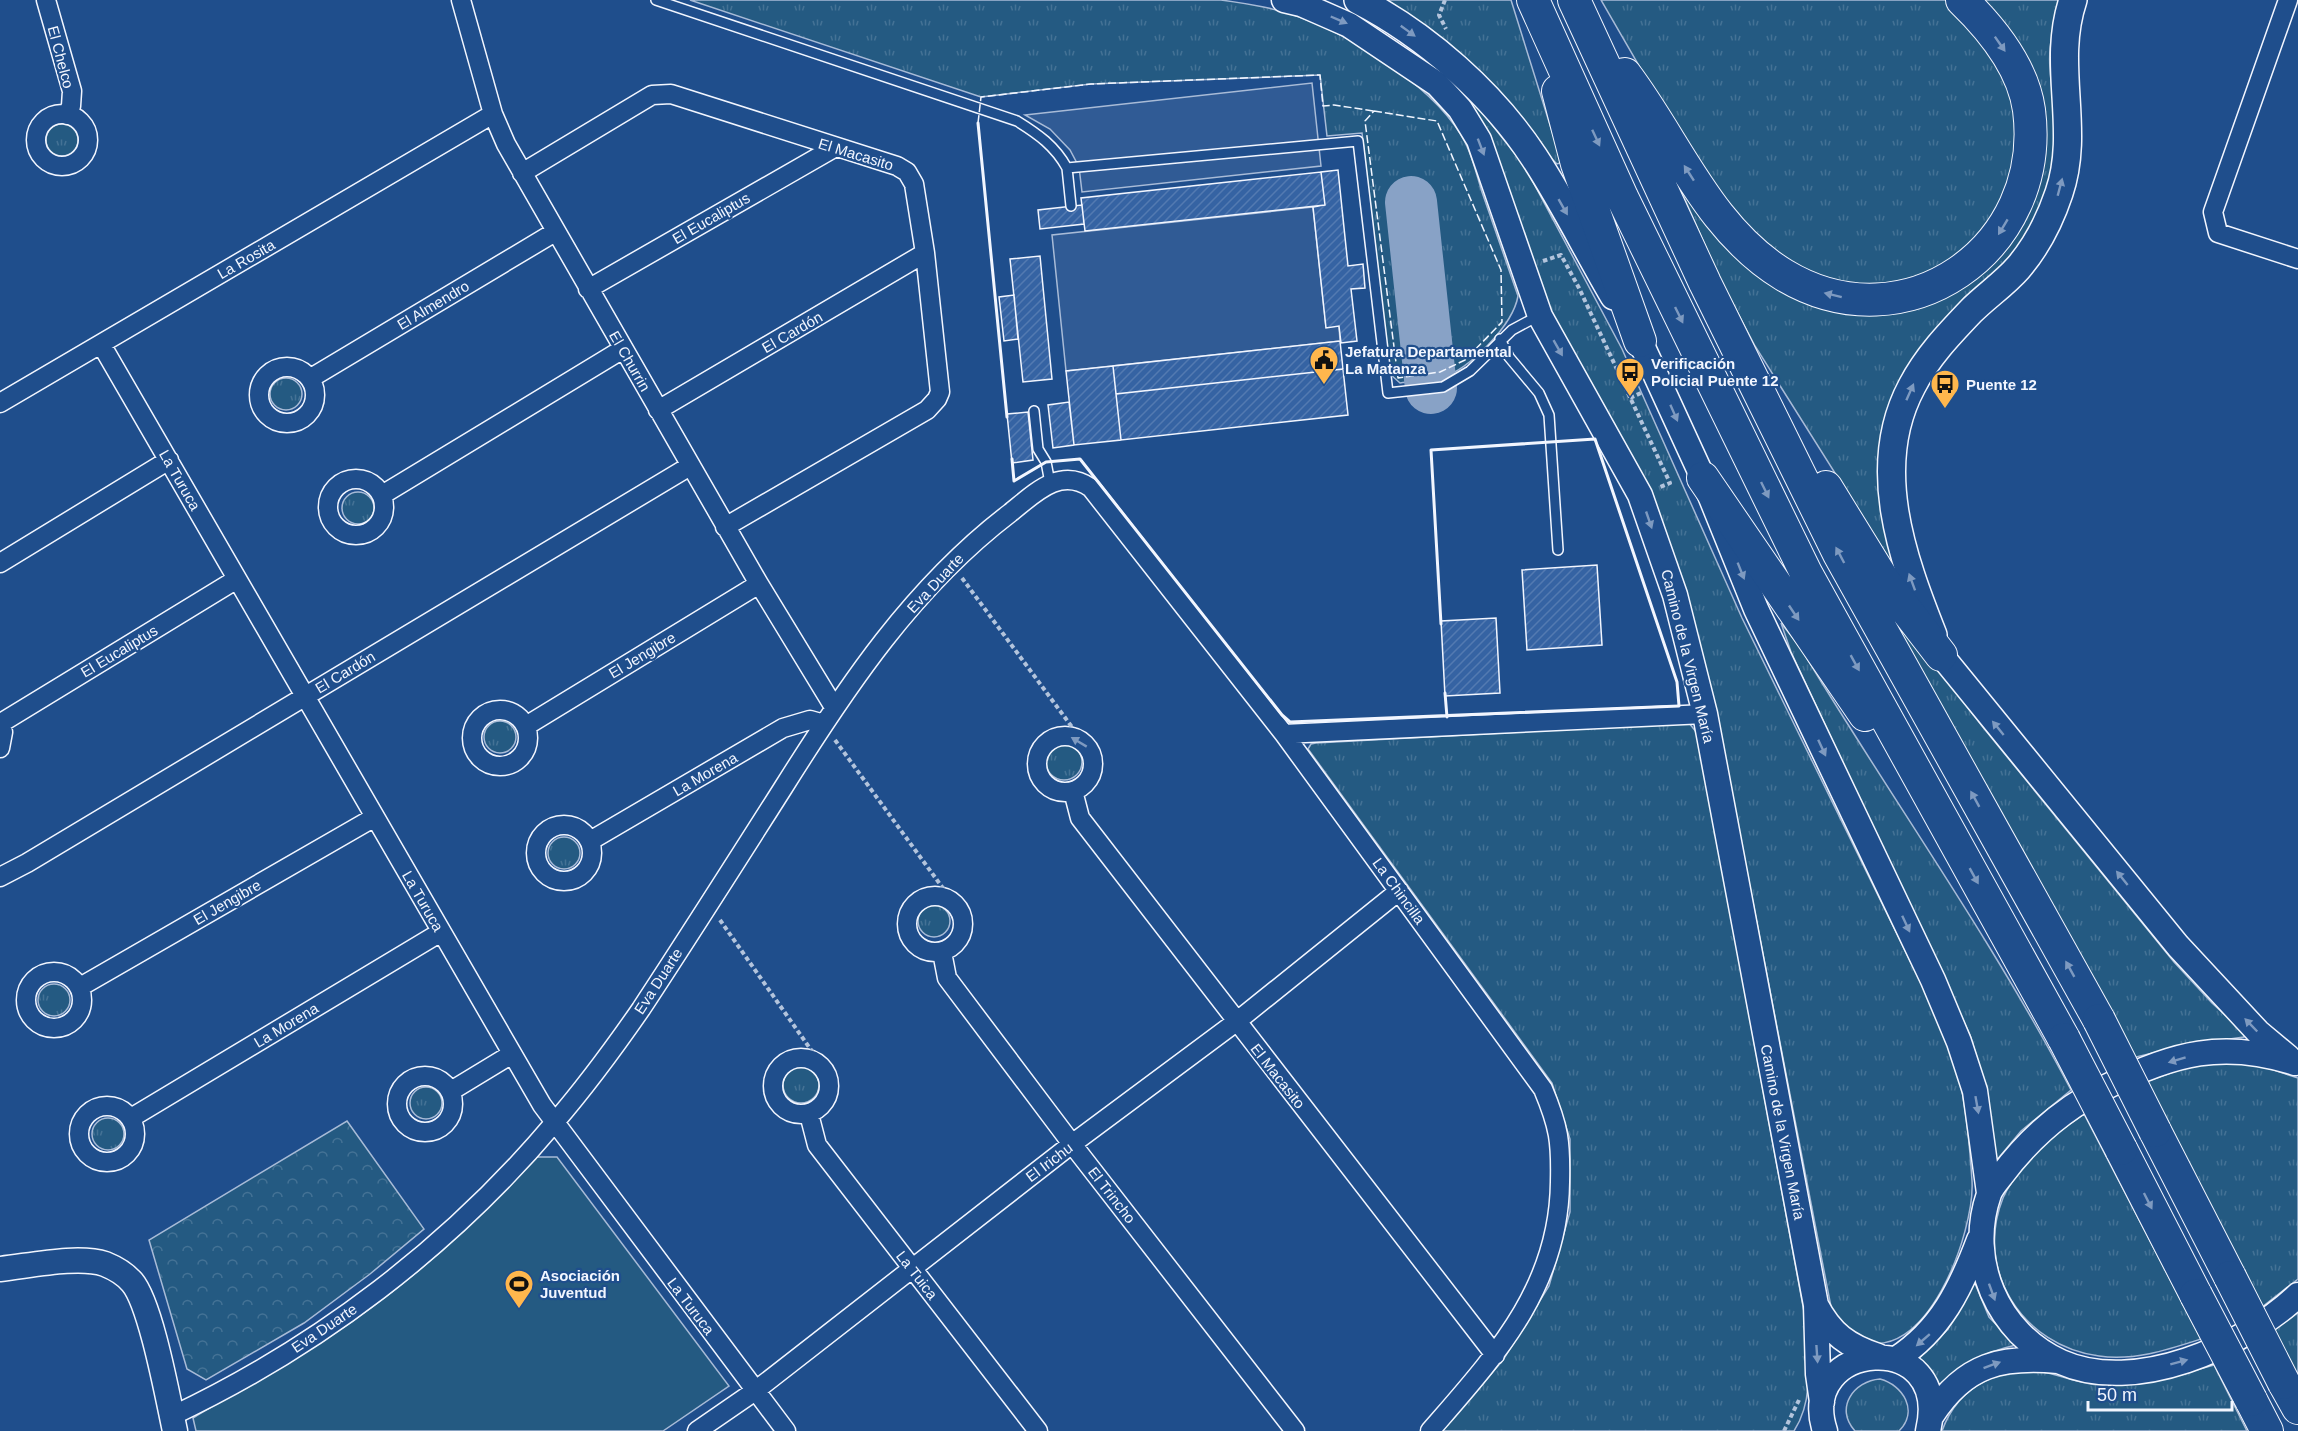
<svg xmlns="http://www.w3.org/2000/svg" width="2298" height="1431" font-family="Arial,sans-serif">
<defs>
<pattern id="grass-tufts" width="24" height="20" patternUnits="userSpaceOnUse" patternTransform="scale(1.5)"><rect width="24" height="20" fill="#245a82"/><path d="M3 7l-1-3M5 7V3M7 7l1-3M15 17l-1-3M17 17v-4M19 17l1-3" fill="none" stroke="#447295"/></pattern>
<pattern id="forest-crowns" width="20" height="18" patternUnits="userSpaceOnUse" patternTransform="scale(1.5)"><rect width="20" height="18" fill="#245a82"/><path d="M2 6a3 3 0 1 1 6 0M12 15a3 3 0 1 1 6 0" fill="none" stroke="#447295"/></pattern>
<pattern id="building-hatch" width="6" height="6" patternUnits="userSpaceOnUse" patternTransform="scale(1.5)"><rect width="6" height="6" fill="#3563a3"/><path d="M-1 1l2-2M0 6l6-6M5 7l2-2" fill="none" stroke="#537ab1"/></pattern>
</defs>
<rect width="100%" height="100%" fill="#1f4e8c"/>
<!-- grass -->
<path fill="url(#grass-tufts)" stroke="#a8bbd7" stroke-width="1.5" d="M690,0H1221C1249,4 1276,8 1302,18C1358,39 1439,90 1466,144C1473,159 1477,176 1482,192C1494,227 1506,261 1518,296C1513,325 1470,369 1441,378C1429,382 1413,381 1400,383L1390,374L1362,133L1327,136L1320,75L1091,84L981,97Z
M1382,0H1511L1560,157V163L1557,164L1551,158Z
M1601,0H1947L1992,51L2019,114L2015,175L1989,228L1947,270L1873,291L1787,268L1716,199Z
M1979,0H2061C2054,21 2048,45 2050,68C2051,93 2058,120 2057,145C2055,238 1959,317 1901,381L1894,561L1891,562L1755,346L1719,277L1683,195L1685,193L1778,281L1952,288L2043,146Z
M1461,92L1481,111L1524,165L1622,349L1742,618L1921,983C1935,1016 1953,1050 1961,1086C1967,1116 1970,1149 1972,1181C1975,1231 1926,1370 1857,1339C1847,1335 1838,1320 1832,1312L1716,711L1686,594L1651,490L1549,311L1477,114Z
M46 140a16 16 0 1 1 32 0a16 16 0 1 1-32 0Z
M270 394a16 16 0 1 1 32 0a16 16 0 1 1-32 0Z
M342 508a16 16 0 1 1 32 0a16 16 0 1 1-32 0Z
M1867,575L1982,726L2174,962L2212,1003L2244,1032V1037L2186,1045L2132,1058Z
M1781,623L1800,647C1889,795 1991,937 2071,1090L2021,1131L1996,1161L1986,1087L1970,1035L1791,652Z
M484 737a16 16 0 1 1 32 0a16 16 0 1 1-32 0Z
M1689,723L1697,733L1805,1317C1807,1355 1816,1397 1794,1431H1442L1503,1360L1549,1286L1570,1212V1139L1552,1083L1308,749L1311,744L1316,743Z
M1046 762a18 18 0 1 1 36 0a18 18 0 1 1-36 0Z
M548 853a16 16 0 1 1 32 0a16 16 0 1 1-32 0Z
M918 921a16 16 0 1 1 32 0a16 16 0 1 1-32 0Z
M38 1000a16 16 0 1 1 32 0a16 16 0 1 1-32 0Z
M2252,1063L2298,1078V1279L2262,1307L2145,1082L2196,1064Z
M783 1085a18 18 0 1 1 36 0a18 18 0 1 1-36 0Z
M410 1103a16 16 0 1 1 32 0a16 16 0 1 1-32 0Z
M2084,1114L2201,1339C2167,1350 2134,1361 2099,1356C2023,1346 1974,1271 2003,1198C2009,1184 2021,1168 2030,1156C2043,1140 2067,1127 2084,1114Z
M92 1134a16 16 0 1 1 32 0a16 16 0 1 1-32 0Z
M1974,1281L1989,1317L2016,1345C1985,1352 1960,1364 1938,1387L1931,1374L1916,1361L1948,1329Z
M2298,1311V1377L2274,1330Z
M2214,1365L2247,1431H1942C1958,1386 2001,1364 2048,1373C2065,1377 2084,1385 2101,1385C2141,1385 2176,1376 2214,1365Z
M1880,1379C1903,1385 1919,1411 1899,1431H1855C1834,1408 1854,1381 1880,1379Z"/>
<!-- forest -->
<path fill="url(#forest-crowns)" stroke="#a8bbd7" stroke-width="1.5" d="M347,1121L424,1229L370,1274L304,1323L206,1380L187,1369L149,1240Z"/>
<!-- garden -->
<path fill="#245a82" stroke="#a8bbd7" stroke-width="1.5" d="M536,1157H557L729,1386L663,1431H196L193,1418C236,1392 281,1368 323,1341C402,1290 473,1227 536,1157Z"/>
<!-- parking -->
<path fill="#305b95" stroke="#a8bbd7" stroke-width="1.5" d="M1312,83L1321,166L1082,192L1079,167L1070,150L1050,129L1025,115Z
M1313,207L1326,327L1339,326L1340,341L1066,371L1052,235Z"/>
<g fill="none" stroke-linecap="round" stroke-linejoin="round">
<!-- taxiway -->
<path stroke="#88a2c6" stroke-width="52" d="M1411,202L1431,388"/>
</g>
<!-- building -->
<path fill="url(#building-hatch)" stroke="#f2f6ff" stroke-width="1.5" d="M1338,170L1348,266L1363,264L1365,288L1351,289L1357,341L1341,343L1339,326L1326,328L1313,207L1325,205L1321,172Z
M1321,172L1325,205L1085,231L1081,198Z
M1082,205L1084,224L1040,229L1038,210Z
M1040,256L1052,379L1023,382L1010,259Z
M1014,295L1018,339L1004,341L999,297Z
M1340,341L1343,369L1116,394L1113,366Z
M1113,366L1121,440L1074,445L1066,371Z
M1343,369L1348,415L1121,440L1116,394Z
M1069,402L1074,445L1053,448L1048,405Z
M1028,412L1033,460L1012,463L1007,414Z
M1597,565L1602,645L1527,650L1522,570Z
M1496,618L1500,693L1445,696L1441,621Z"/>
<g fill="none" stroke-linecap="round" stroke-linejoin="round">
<!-- lane casing -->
<g stroke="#f2f6ff" stroke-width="12">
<path id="lane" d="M656,0L1017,121C1038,134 1055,146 1067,168L1358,141L1388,393L1443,387L1470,371L1512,330L1538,316
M1067,168L1071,206
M1500,339L1509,357L1539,393L1549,415L1558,550
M1034,411L1038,449L1046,462L1050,483"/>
</g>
<!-- street casing -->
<g stroke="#f2f6ff" stroke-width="21">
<path id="street" d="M46,0L72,91L71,106L67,115
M461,0L493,114L506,144L759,584L834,707
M2288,0L2213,212L2218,233L2298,259
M36 140a26 26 0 1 1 52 0a26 26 0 1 1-52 0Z
M522,173L652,95L671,94L897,166L907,172L914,184L925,253L940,392L937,399L927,410L725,527
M588,289L834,148
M101,344L542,1105L786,1431
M259 395a28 28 0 1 1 56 0a28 28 0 1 1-56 0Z
M311,378L555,232
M0,403L493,114
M658,410L925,253
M328 507a28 28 0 1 1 56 0a28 28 0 1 1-56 0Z
M382,495L623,349
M0,563L169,460
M472 738a28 28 0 1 1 56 0a28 28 0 1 1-56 0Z
M0,722L3,732L0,748
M1,723L237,579
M526,726L759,584
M1284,734L1705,714
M1037 764a28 28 0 1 1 56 0a28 28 0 1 1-56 0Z
M1073,791L1080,818L1495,1355
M536 853a28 28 0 1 1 56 0a28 28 0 1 1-56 0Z
M590,841L783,728L810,720L824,724
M0,877L27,863L690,466
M907 924a28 28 0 1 1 56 0a28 28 0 1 1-56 0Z
M942,952L947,978L1072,1144L1295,1431
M26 1000a28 28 0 1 1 56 0a28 28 0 1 1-56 0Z
M80,987L375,817
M773 1086a28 28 0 1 1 56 0a28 28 0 1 1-56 0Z
M397 1104a28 28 0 1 1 56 0a28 28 0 1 1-56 0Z
M451,1091L512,1054
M79 1134a28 28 0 1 1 56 0a28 28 0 1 1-56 0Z
M809,1114L817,1145L1038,1431
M131,1118L441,932
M172,1416C318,1347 451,1246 555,1122C586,1086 614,1048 641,1009C689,936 736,862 783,788C847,686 913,587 1010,513C1034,494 1060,466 1091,488L1284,734L1543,1089C1559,1127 1561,1142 1560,1182C1559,1288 1495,1356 1430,1431
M697,1431L755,1391L1072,1144L1236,1022L1399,891"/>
</g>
<!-- secondary casing -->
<g stroke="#f2f6ff" stroke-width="27">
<path id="secondary" d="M1284,0L1301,4L1349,25L1437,84L1460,109L1479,140L1540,316L1640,495L1675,595L1705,714L1816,1305L1818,1374L1822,1402
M1640,341L1703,478L1756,609L1933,980L1959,1042L1975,1091L1989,1193
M1941,655L2178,946L2258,1032L2288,1057
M2295,1063C2224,1040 2173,1053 2108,1086C2065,1107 2030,1137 2001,1176C1997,1181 1991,1188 1989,1194C1966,1260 1997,1333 2061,1362C2135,1395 2243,1347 2298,1295
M0,1269C29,1266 78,1255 105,1264C115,1268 125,1274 132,1282C151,1304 168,1399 175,1431
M1816,1305C1831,1334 1848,1346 1878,1356
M1896,1359C1941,1330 1961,1288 1979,1240
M1932,1415C1965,1364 2002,1356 2058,1361
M1825,1431C1795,1340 1953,1326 1928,1431"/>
</g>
<!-- primary casing -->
<g stroke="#f2f6ff" stroke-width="30">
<path id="primary" d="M1358,0C1426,35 1492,93 1534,157C1563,201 1587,250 1614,296
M1933,635C1902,557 1869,466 1912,386C1927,357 1949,334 1971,311C1986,296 2004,284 2018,268C2037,246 2050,220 2059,193C2081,129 2051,65 2073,0"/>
</g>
<!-- highway casing -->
<g stroke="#f2f6ff" stroke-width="34">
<path id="highway" d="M1533,0L1622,197L1806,573L2064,1039
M1574,0L1705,283L1839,554L2099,1020
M1625,74C1676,141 1708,229 1784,275C1905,348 2047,249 2029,110C2023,67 1992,29 1962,0
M1558,91L1577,164L1640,341
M1703,478L1865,715
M1826,487L1884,581L1941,655
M2155,1131L2230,1277
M2121,1149L2196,1295
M2284,1383L2298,1408
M2251,1400L2267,1431"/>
</g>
<!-- path -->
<path stroke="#b3c4dc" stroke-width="4" stroke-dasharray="4.5 3" stroke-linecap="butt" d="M1445,0L1439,15L1446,29
M1543,261L1561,255L1579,288L1670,483L1660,487
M1630,398L1643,392
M962,578L1083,742
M835,740L953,902
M720,920L823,1067
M1784,1431L1799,1400"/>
<!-- lane -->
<use href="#lane" stroke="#1f4e8c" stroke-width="9"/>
<!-- street -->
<use href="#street" stroke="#1f4e8c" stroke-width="18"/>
<!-- secondary -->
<use href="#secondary" stroke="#1f4e8c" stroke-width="24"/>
<!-- primary -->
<use href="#primary" stroke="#1f4e8c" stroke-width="27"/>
<!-- highway -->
<use href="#highway" stroke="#1f4e8c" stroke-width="32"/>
<!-- highway-bridge casing -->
<g stroke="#f2f6ff" stroke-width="34" stroke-linecap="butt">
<path id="highway-bridge" d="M2099,1020L2155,1131
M2064,1039L2121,1149
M2230,1277L2284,1383
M2196,1295L2251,1400"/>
</g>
<!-- highway-bridge -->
<use href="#highway-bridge" stroke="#1f4e8c" stroke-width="32"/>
<!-- fence -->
<path stroke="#f2f6ff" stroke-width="1.5" stroke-dasharray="8 3" stroke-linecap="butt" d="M1374,111L1437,121L1501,270L1502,322L1465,360L1440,372L1398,378L1365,121Z
M978,123L981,97L1091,84L1320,75L1323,106L1334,105L1374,111"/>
<!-- wall -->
<path stroke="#f2f6ff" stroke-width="3" d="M978,123L1007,417
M1012,459L1014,481L1046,462L1080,459L1282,715L1290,722L1679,706L1677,682L1595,439L1431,450L1441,624
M1445,693L1447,717"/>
</g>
<!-- one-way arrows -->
<defs><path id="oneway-solid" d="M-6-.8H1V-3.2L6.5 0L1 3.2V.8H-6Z" transform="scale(1.5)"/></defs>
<g fill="#7e9ac0">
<use href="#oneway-solid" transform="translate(1339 20) rotate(23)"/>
<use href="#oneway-solid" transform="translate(1408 31) rotate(36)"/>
<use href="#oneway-solid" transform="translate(2000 44) rotate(55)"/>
<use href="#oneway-solid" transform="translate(1596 138) rotate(65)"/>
<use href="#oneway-solid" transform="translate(1481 147) rotate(69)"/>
<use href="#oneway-solid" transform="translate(1689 173) rotate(-123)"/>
<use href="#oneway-solid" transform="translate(2060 187) rotate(-75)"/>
<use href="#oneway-solid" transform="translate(1563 207) rotate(60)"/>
<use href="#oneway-solid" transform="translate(2003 227) rotate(121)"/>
<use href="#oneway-solid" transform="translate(1833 295) rotate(-166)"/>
<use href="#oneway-solid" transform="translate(1679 315) rotate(64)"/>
<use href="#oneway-solid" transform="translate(1558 348) rotate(60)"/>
<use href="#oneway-solid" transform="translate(1910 392) rotate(-66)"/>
<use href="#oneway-solid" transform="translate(1674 413) rotate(66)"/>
<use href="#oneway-solid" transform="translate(1765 490) rotate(64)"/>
<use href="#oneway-solid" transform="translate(1649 520) rotate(71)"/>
<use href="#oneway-solid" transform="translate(1840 555) rotate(-118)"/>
<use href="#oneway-solid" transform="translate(1741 571) rotate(68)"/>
<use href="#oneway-solid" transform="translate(1912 582) rotate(-110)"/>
<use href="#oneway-solid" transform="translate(1794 613) rotate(56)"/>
<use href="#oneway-solid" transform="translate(1855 663) rotate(61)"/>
<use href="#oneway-solid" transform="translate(1998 728) rotate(-129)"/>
<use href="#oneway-solid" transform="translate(1079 742) rotate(-149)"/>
<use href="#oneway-solid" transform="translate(1822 748) rotate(65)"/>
<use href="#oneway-solid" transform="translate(1975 799) rotate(-119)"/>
<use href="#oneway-solid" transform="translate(1974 876) rotate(61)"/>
<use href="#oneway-solid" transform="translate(2122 878) rotate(-129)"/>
<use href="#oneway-solid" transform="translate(1906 924) rotate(65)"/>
<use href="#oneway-solid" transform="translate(2070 969) rotate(-119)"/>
<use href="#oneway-solid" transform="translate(2251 1025) rotate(-134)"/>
<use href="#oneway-solid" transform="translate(2177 1060) rotate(163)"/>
<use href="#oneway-solid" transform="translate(1977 1105) rotate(80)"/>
<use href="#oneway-solid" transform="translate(2148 1201) rotate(63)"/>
<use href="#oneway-solid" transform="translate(1992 1292) rotate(70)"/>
<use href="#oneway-solid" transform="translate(1923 1340) rotate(139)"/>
<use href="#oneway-solid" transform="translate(1817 1354) rotate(86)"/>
<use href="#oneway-solid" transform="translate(2179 1362) rotate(-15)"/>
<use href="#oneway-solid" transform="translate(1992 1365) rotate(-20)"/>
</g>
<!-- icons -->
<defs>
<g id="civic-pin" transform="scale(1.5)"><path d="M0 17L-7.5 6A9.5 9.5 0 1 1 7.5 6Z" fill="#ffb74d" stroke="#1f4e8c"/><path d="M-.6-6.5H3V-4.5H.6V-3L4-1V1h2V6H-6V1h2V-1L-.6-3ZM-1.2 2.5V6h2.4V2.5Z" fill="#111"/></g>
<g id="bus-pin" transform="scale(1.5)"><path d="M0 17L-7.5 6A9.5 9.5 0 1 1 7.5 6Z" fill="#ffb74d" stroke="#1f4e8c"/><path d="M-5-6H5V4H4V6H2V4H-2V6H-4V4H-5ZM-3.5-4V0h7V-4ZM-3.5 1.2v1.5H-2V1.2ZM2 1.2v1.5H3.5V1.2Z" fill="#111"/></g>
<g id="stadium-pin" transform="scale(1.5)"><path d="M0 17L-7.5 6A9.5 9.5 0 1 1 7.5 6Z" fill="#ffb74d" stroke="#1f4e8c"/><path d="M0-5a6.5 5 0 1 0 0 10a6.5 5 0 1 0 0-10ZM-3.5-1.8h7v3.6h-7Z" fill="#111"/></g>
</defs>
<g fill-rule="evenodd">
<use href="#civic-pin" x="1324" y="360"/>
<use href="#bus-pin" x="1630" y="372"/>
<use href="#bus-pin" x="1945" y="384"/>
<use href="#stadium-pin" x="519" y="1284"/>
</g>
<g text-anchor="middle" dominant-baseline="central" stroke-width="4.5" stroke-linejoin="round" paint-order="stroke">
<!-- street labels -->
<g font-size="15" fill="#f2f6ff" stroke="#1f4e8c">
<text transform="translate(61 57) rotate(75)">El Chelco</text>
<text transform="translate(856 154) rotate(17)">El Macasito</text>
<text transform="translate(711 218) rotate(-30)">El Eucaliptus</text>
<text transform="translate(246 259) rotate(-30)">La Rosita</text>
<text transform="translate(433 305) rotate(-31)">El Almendro</text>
<text transform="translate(792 332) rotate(-30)">El Cardón</text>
<text transform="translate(630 361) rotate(60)">El Churrin</text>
<text transform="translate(180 480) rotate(60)">La Turuca</text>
<text transform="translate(935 583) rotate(-47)">Eva Duarte</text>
<text transform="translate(119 651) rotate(-31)">El Eucaliptus</text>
<text transform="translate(642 655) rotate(-31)">El Jengibre</text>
<text transform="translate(1688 656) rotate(76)">Camino de la Virgen María</text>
<text transform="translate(345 672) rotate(-31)">El Cardón</text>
<text transform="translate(705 774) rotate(-30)">La Morena</text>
<text transform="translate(1399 891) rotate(54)">La Chincilla</text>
<text transform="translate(423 901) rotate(60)">La Turuca</text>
<text transform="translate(227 902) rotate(-30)">El Jengibre</text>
<text transform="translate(658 981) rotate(-57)">Eva Duarte</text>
<text transform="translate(286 1025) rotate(-31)">La Morena</text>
<text transform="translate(1278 1076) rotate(52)">El Macasito</text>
<text transform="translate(1783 1132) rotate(79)">Camino de la Virgen María</text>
<text transform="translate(1049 1162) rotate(-37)">El Irichu</text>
<text transform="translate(1112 1195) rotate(52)">El Trincho</text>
<text transform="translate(917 1275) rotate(52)">La Tuica</text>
<text transform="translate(691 1306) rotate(53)">La Turuca</text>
<text transform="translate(324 1328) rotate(-34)">Eva Duarte</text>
</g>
<!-- poi labels -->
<g font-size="15" font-weight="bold" fill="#f2f6ff" stroke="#1f4e8c" text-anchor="start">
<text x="1345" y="351">Jefatura Departamental<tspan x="1345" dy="17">La Matanza</tspan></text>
<text x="1651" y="363">Verificación<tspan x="1651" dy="17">Policial Puente 12</tspan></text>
<text x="1966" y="384">Puente 12</text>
<text x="540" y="1275">Asociación<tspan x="540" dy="17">Juventud</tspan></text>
</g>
</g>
<!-- scale -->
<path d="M2088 1401v9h144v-9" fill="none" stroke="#f2f6ff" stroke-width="3"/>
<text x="2097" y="1401" font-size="18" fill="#f2f6ff" stroke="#1f4e8c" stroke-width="4.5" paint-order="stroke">50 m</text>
</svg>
